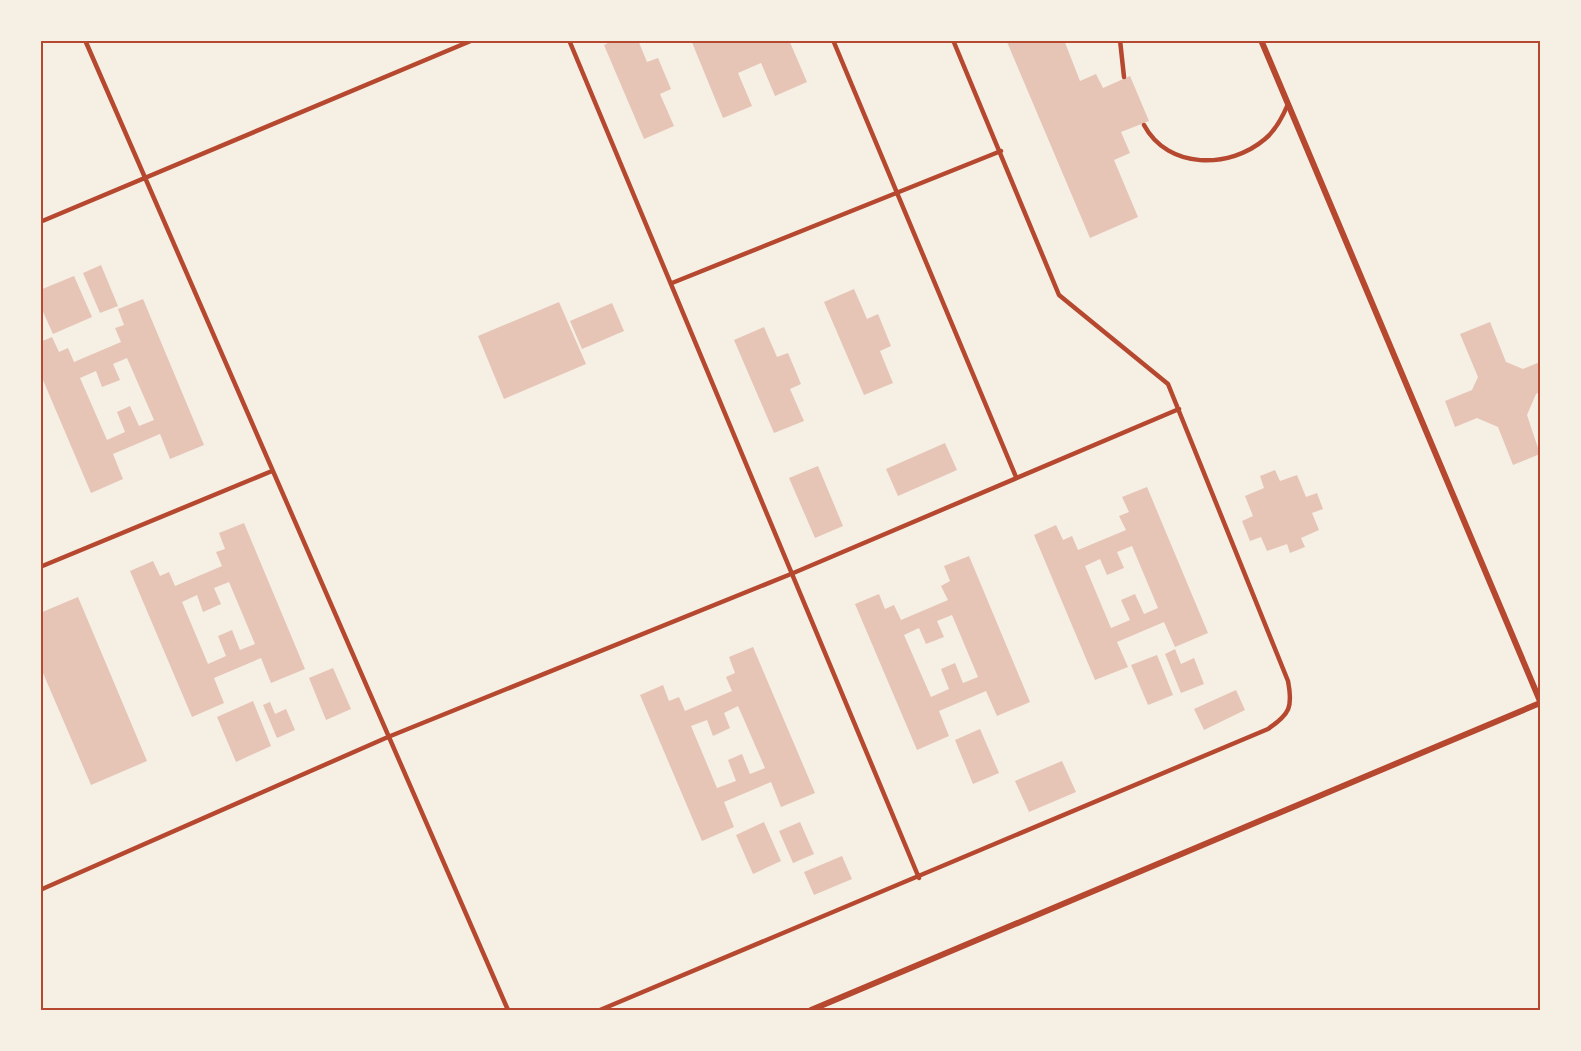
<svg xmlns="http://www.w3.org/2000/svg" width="1581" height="1051" font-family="'Source Sans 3',sans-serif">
<rect width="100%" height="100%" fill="#f6efe4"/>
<!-- building -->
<path fill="#e6c5b7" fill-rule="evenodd" d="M614,40H638L647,62L658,58L671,89L660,94L674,126L644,139L604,45Z
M691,40H789L807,82L775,96L761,63L738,73L752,106L723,118Z
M1010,40H1064L1080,81L1096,74L1103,88L1130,76L1149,121L1121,132L1130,153L1114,160L1138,217L1090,238L1007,42Z
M101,265L118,306L100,313L83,273Z
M74,276L92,317L53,334L40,305V290Z
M854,289L867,319L878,314L891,346L880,351L893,383L864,395L824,302Z
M143,299L204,445L170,459L160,434L113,454L123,479L91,493L40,373V342L52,337L59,352L68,348L74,362L121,342L115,328L124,325L118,309ZM127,358L154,420L139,426L130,406L117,412L125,432L107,440L80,378L96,371L102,387L120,380L113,364Z
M559,302L586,364L504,399L478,336Z
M612,303L624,331L582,349L570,321Z
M1490,322L1506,362L1523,369L1540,362V392L1536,394L1527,415L1540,454L1513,465L1498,427L1477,418L1455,427L1445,401L1472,390L1478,377L1460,334Z
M764,327L777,357L788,353L801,384L790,389L804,421L774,433L734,340Z
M945,443L957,470L898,496L886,469Z
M818,466L843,526L815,538L789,478Z
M1275,470L1280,481L1297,475L1306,497L1317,493L1323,509L1312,513L1319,530L1301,538L1305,547L1290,553L1287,544L1267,551L1261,537L1250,541L1242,521L1253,516L1245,496L1264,488L1260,476Z
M1147,487L1208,633L1175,647L1164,622L1117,642L1128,667L1095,680L1034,535L1056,525L1063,540L1072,536L1078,550L1126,530L1119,516L1129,512L1122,497ZM1132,546L1158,608L1144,614L1135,594L1121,600L1130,620L1111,628L1085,566L1100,559L1107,575L1124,568L1117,552Z
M244,523L305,669L271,683L261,658L214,678L224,703L192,717L130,571L153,561L160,576L169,572L175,586L222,566L216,552L225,549L219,533ZM229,582L255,644L240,650L232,630L218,636L226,656L208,664L182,602L197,595L203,612L221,604L214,588Z
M969,556L1030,702L997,716L986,691L939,711L949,736L917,750L855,604L879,594L885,609L894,605L901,620L948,600L941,586L950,581L944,566ZM952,615L978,677L963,683L955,663L941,669L949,689L931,697L904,635L919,628L926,644L944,637L937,621Z
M78,597L147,761L91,785L40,666V613Z
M753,647L815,793L781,807L771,782L724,802L734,827L702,841L640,695L663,685L669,701L679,697L685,711L732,691L726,677L735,673L729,657ZM738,706L765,768L750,774L742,754L728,760L736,781L717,788L691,726L707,720L713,736L730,728L724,713Z
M1175,649L1181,664L1194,658L1204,684L1181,693L1165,654Z
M1157,655L1173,695L1148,705L1131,665Z
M333,668L351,709L326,720L309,678Z
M1236,690L1245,710L1204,730L1194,709Z
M253,701L271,746L236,762L217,717Z
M270,702L275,714L286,709L295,730L277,738L263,705Z
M980,729L999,773L973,784L955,740Z
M1062,761L1076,792L1029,812L1015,781Z
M764,822L781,861L753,874L736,835Z
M800,822L814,854L793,863L779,831Z
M842,856L852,879L814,895L804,872Z"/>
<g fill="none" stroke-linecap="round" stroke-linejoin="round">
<!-- service -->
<path stroke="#b5482f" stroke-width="4.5" d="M85,40L508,1010
M569,40L919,878
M833,40L1016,477
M1120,40L1124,77
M1144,125C1168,170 1230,169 1265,139C1276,130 1283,116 1288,104
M40,222L473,40
M672,283L1001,151
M40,567L272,471
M40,890L388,737L791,574L1179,409
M600,1010L1268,729C1290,714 1293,707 1288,681L1168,384L1059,295L953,40"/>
<!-- minor -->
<path stroke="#b5482f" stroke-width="6" d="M1261,40L1540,701
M811,1010L1540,703"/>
</g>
<!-- border -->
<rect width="1581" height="1051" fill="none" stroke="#f6efe4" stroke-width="84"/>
<rect x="42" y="42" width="1497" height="967" fill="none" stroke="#b5482f" stroke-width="2"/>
</svg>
